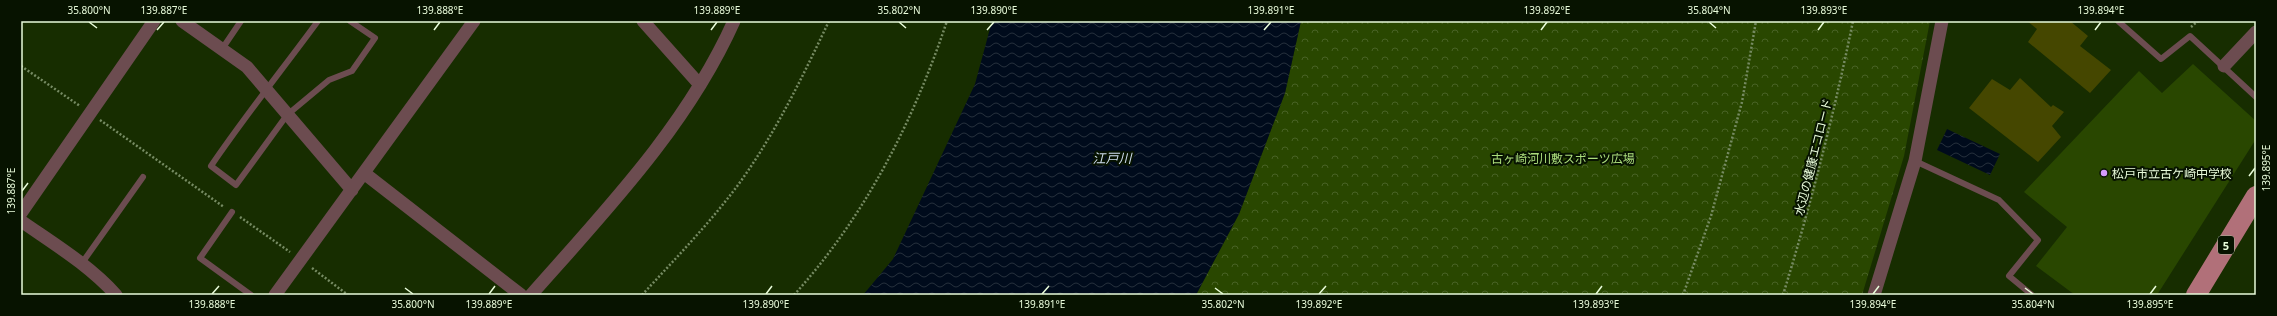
<svg xmlns="http://www.w3.org/2000/svg" width="2277" height="316" font-family="'Noto Sans','Noto Sans JP',sans-serif">
<defs>
<pattern id="park-crowns" width="20" height="18" patternUnits="userSpaceOnUse"><rect width="20" height="18" fill="#294700"/><path d="M2 6a3 3 0 1 1 6 0M12 15a3 3 0 1 1 6 0" fill="none" stroke="#486225"/></pattern>
<pattern id="water-waves" width="16" height="10" patternUnits="userSpaceOnUse"><rect width="16" height="10" fill="#000b1c"/><path d="M0 5q4-4 8 0t8 0" fill="none" stroke="#252f3c"/></pattern>
</defs>
<rect width="100%" height="100%" fill="#172d00"/>
<!-- green -->
<path fill="#294700" d="M2193,64L2256,121V139L2157,295H2075L2036,266L2067,227L2024,192L2139,71L2162,93Z"/>
<!-- park -->
<path fill="url(#park-crowns)" d="M1301,21H1930L1904,156L1862,295H1196L1239,214L1285,93Z"/>
<!-- water -->
<path fill="url(#water-waves)" d="M992,21H1301L1285,93L1239,214L1196,295H863L893,259L975,84Z
M1947,129L2000,154L1990,175L1937,150Z"/>
<!-- building -->
<path fill="#454700" d="M2027,21H2070L2088,36L2080,46L2111,70L2090,93L2028,42L2037,29Z
M2020,78L2051,107L2053,105L2064,112L2052,126L2061,137L2038,162L1969,108L1992,79L2010,90Z"/>
<g fill="none" stroke-linecap="round" stroke-linejoin="round">
<!-- path -->
<path stroke="#768b62" stroke-width="2.5" stroke-dasharray="2 2" stroke-linecap="butt" d="M2191,27L2198,21
M21,66L80,106
M100,120L224,207
M240,217L290,252
M312,268L348,295
M642,295C675,259 709,224 738,185C775,134 802,78 829,21
M794,295C866,215 913,122 947,21
M1683,295L1711,216L1742,102L1756,21
M1783,295C1811,204 1834,114 1853,21"/>
<!-- service -->
<path stroke="#6c4c50" stroke-width="6" d="M318,21C282,70 245,116 211,166L236,185L287,115L329,80L352,71L375,38L350,21
M2118,21L2161,59L2190,36L2256,97
M222,49L241,21
M1915,161L1999,200L2038,240L2009,276L2032,295
M232,212L200,258L251,295
M82,263L143,177"/>
<!-- minor -->
<path stroke="#6c4c50" stroke-width="13" d="M182,21L247,67L352,190
M643,21L700,85
M2224,66L2256,32
M364,173L521,295
M21,213L154,21
M21,221C54,244 89,265 116,295
M275,295L474,21
M531,295C606,210 687,126 734,21
M1874,295L1915,161L1942,21"/>
<!-- primary -->
<path stroke="#b17079" stroke-width="20" d="M2196,295L2256,196"/>
</g>
<!-- ticks -->
<path fill="none" stroke="#e9fcda" stroke-width="1.5" d="M89,22L97,28M899,22L906,28M1709,22L1716,28M157,30L164,22M434,30L440,22M711,30L717,22M987,30L994,22M1264,30L1271,22M1541,30L1547,22M1818,30L1824,22M2095,30L2101,22M2249,176L2255,168M22,191L28,183M405,288L413,294M1215,288L1223,294M2025,288L2033,294M212,294L219,286M489,294L495,286M766,294L772,286M1042,294L1049,286M1319,294L1326,286M1596,294L1602,286M1873,294L1879,286M2150,294L2156,286"/>
<!-- markers -->
<circle fill="#d59cfb" stroke="#071300" stroke-width="1.5" cx="2104" cy="173" r="4"/>
<g text-anchor="middle" dominant-baseline="central" stroke-width="4" stroke-linejoin="round" paint-order="stroke">
<!-- shield labels -->
<rect fill="#071300" stroke="#a5b699" stroke-width="1" x="2218" y="236" width="16" height="18" rx="3"/>
<g font-size="11" font-weight="bold" fill="#e9fcda">
<text x="2226" y="245">5</text>
</g>
<!-- street labels -->
<g font-size="12" fill="#e9fcda" stroke="#071300">
<text transform="translate(1813 157) rotate(-76)">水辺の健康エコロード</text>
</g>
<!-- park labels -->
<g font-size="12" fill="#acdd7c" stroke="#071300">
<text x="1563" y="158">古ヶ崎河川敷スポーツ広場</text>
</g>
<!-- poi labels -->
<g font-size="12" fill="#e9fcda" stroke="#071300" text-anchor="start">
<text x="2112" y="173">松戸市立古ケ崎中学校</text>
</g>
<!-- water labels -->
<g font-size="13" font-style="italic" fill="#cfddee" stroke="#071300">
<text x="1112" y="158">江戸川</text>
</g>
</g>
<!-- border -->
<rect width="2277" height="316" fill="none" stroke="#071300" stroke-width="44"/>
<rect x="22" y="22" width="2233" height="272" fill="none" stroke="#e9fcda" stroke-width="1.5"/>
<g font-size="10" text-anchor="middle" fill="#e9fcda">
<text x="89" y="14">35.800°N</text>
<text x="164" y="14">139.887°E</text>
<text x="440" y="14">139.888°E</text>
<text x="717" y="14">139.889°E</text>
<text x="899" y="14">35.802°N</text>
<text x="994" y="14">139.890°E</text>
<text x="1271" y="14">139.891°E</text>
<text x="1547" y="14">139.892°E</text>
<text x="1709" y="14">35.804°N</text>
<text x="1824" y="14">139.893°E</text>
<text x="2101" y="14">139.894°E</text>
<text transform="translate(2266 168) rotate(-90)" y="4">139.895°E</text>
<text transform="translate(11 191) rotate(-90)" y="4">139.887°E</text>
<text x="212" y="308">139.888°E</text>
<text x="413" y="308">35.800°N</text>
<text x="489" y="308">139.889°E</text>
<text x="766" y="308">139.890°E</text>
<text x="1042" y="308">139.891°E</text>
<text x="1223" y="308">35.802°N</text>
<text x="1319" y="308">139.892°E</text>
<text x="1596" y="308">139.893°E</text>
<text x="1873" y="308">139.894°E</text>
<text x="2033" y="308">35.804°N</text>
<text x="2150" y="308">139.895°E</text>
</g>
</svg>
